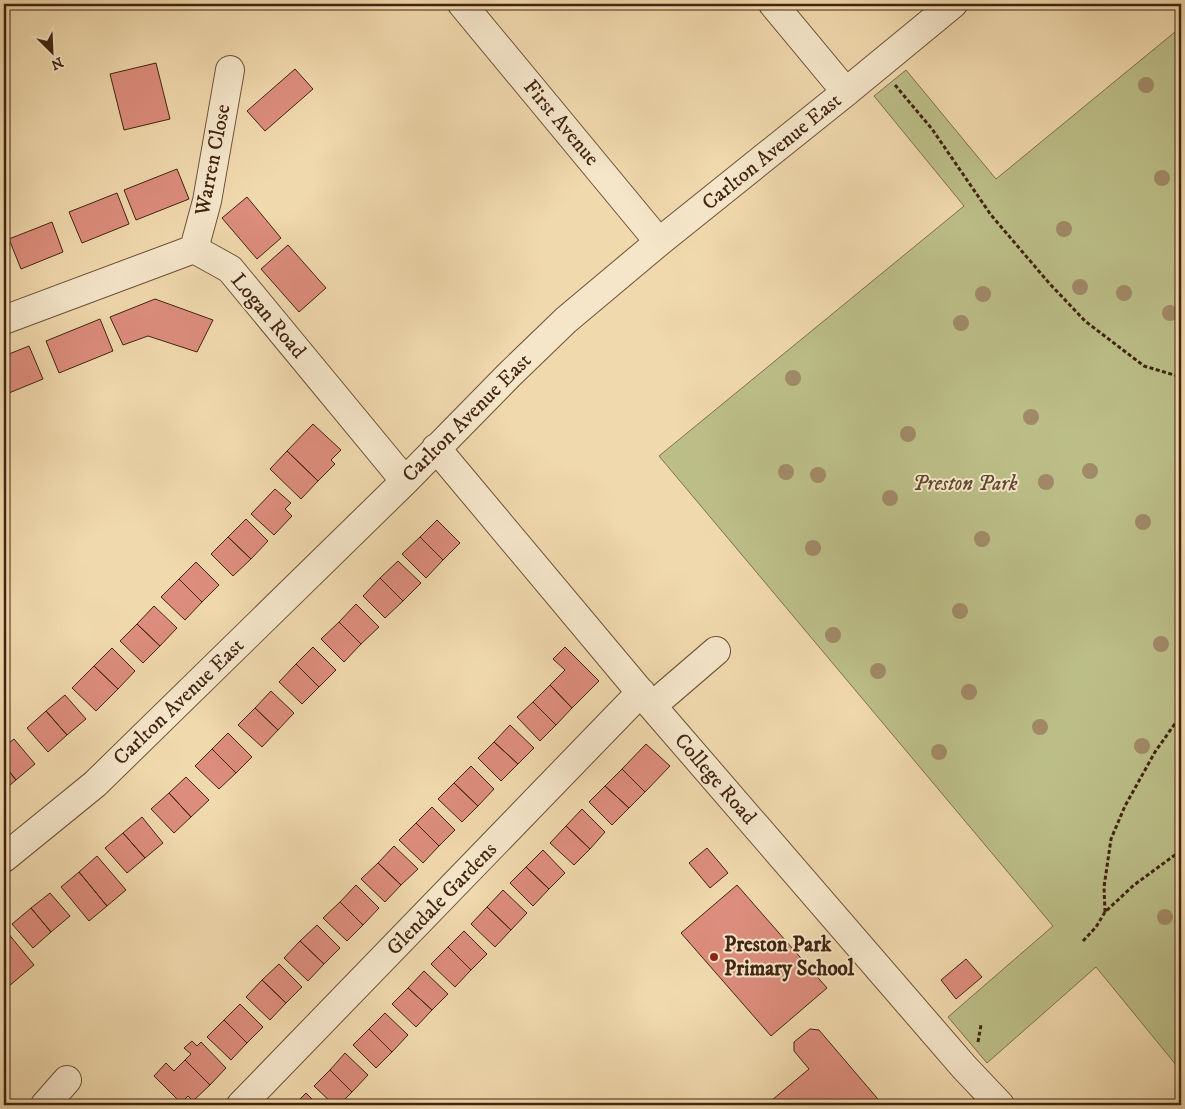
<svg xmlns="http://www.w3.org/2000/svg" width="1185" height="1109" font-family="'IM FELL DW Pica',serif">
<rect width="100%" height="100%" fill="#f0d9ad"/>
<filter id="stains"><feTurbulence type="fractalNoise" baseFrequency=".004" numOctaves="4"/><feColorMatrix values="0 0 0 0 .2 0 0 0 0 .09 0 0 0 0 .02 0 0 0 .5 -.17"/></filter>
<radialGradient id="worn" r=".72"><stop offset=".6" stop-color="#630" stop-opacity="0"/><stop offset="1" stop-color="#630" stop-opacity=".3"/></radialGradient>
<!-- green -->
<path fill="#bcbe88" stroke="#7e714c" d="M1181,27V1071L1096,967L987,1063L948,1017L1053,926L659,456L964,206L874,96L906,70L996,179Z"/>
<!-- building -->
<path fill="#dd8d7d" stroke="#412411" d="M156,63L170,119L124,130L110,74Z
M295,69L313,89L265,131L247,111Z
M177,169L189,199L136,220L124,190Z
M117,193L129,224L82,243L69,212Z
M247,197L281,238L257,259L222,218Z
M52,222L63,252L21,269L9,239Z
M288,245L326,288L299,312L261,269Z
M155,299L213,320L197,352L148,336L123,345L110,317Z
M100,319L113,351L59,373L46,341Z
M29,346L43,379L4,395V356Z
M313,424L341,450L331,460L335,464L318,481L287,451Z
M287,451L318,481L301,499L270,469Z
M275,489L291,503L285,509L292,516L274,535L251,514Z
M246,519L268,541L251,559L228,537Z
M437,520L460,543L443,560L420,537Z
M228,537L251,559L233,576L211,554Z
M420,537L443,560L426,578L402,554Z
M398,561L421,583L403,601L380,578Z
M196,562L219,585L202,602L179,579Z
M380,578L403,601L385,618L363,596Z
M179,579L202,602L185,620L161,597Z
M356,604L379,627L361,644L339,622Z
M154,606L177,628L160,646L137,624Z
M339,622L361,644L344,662L321,639Z
M137,624L160,646L143,663L120,641Z
M313,647L336,670L319,687L296,664Z
M565,647L599,681L572,708L550,685L565,670L553,659Z
M112,648L135,671L118,689L94,666Z
M296,664L319,687L302,704L279,682Z
M94,666L118,689L96,711L72,688Z
M550,685L572,708L556,725L533,702Z
M271,691L294,713L278,730L255,708Z
M65,695L86,719L67,735L46,711Z
M533,702L556,725L540,741L517,717Z
M255,708L278,730L262,747L238,725Z
M46,711L67,735L48,752L27,728Z
M510,725L534,748L518,764L494,742Z
M228,733L252,757L236,773L212,749Z
M14,739L35,764L16,780L4,765V747Z
M494,742L518,764L501,781L478,758Z
M646,744L670,766L645,792L622,769Z
M212,749L236,773L219,789L195,766Z
M4,765L16,780L4,790Z
M471,766L494,789L478,806L454,783Z
M622,769L645,792L629,808L605,786Z
M186,777L209,800L191,817L169,793Z
M454,783L478,806L462,822L438,799Z
M605,786L629,808L612,825L589,802Z
M169,793L191,817L174,833L151,809Z
M432,807L455,830L439,846L416,823Z
M582,809L605,832L590,849L566,826Z
M142,817L163,843L145,858L123,833Z
M416,823L439,846L423,863L399,840Z
M566,826L590,849L574,865L550,843Z
M123,833L145,858L127,873L105,848Z
M394,846L418,869L401,885L378,863Z
M707,848L728,873L710,888L689,863Z
M543,850L565,873L549,889L526,867Z
M97,856L126,890L107,906L79,872Z
M378,863L401,885L385,902L361,879Z
M526,867L549,889L533,906L510,883Z
M79,872L107,906L89,921L61,887Z
M356,885L379,908L363,925L340,902Z
M737,885L827,988L771,1036L681,933Z
M503,890L527,913L511,930L487,907Z
M50,893L70,916L51,932L31,908Z
M340,902L363,925L347,941L323,918Z
M487,907L511,930L495,947L471,924Z
M31,908L51,932L33,948L12,924Z
M317,925L340,948L324,964L300,941Z
M464,931L487,954L471,970L448,947Z
M7,932L34,965L9,986L4,980V935Z
M300,941L324,964L308,981L284,958Z
M448,947L471,970L455,987L431,964Z
M966,959L982,977L956,999L941,980Z
M279,964L302,987L286,1003L262,980Z
M424,971L448,994L432,1010L408,988Z
M262,980L286,1003L270,1020L246,997Z
M408,988L432,1010L416,1027L392,1004Z
M240,1004L263,1027L247,1043L224,1020Z
M385,1013L408,1035L392,1052L369,1029Z
M224,1020L247,1043L231,1060L207,1037Z
M369,1029L392,1052L376,1068L353,1045Z
M810,1029L819,1030L883,1105H826L823,1102L820,1105H766L809,1069L794,1051V1042Z
M192,1041L197,1046L201,1042L226,1068L210,1085L185,1060L191,1054L184,1048Z
M345,1053L368,1075L352,1092L330,1070Z
M185,1060L210,1085L193,1101L188,1096L181,1103L154,1076L166,1063L174,1071Z
M330,1070L352,1092L339,1105H334L314,1086Z
M306,1093L318,1105H294Z"/>
<g fill="none" stroke-linecap="round" stroke-linejoin="round">
<!-- minor casing -->
<g stroke="#6d5138" stroke-width="30">
<path id="minor" d="M462,4L659,242
M773,4L846,92
M194,249L207,201L230,70
M4,320L194,249L230,269L405,481
M436,448L652,706L964,1067L1000,1105
M652,706L716,651
M4,858L95,784L405,481L509,375L566,320L659,242L846,92L953,4
M45,1105L67,1080
M241,1105L641,692"/>
</g>
<!-- path -->
<path stroke="#412411" stroke-width="3" stroke-dasharray="4 2.5" stroke-linecap="butt" d="M895,85L932,129L991,215L1049,283L1085,321L1144,366L1181,377
M1105,912L1104,887L1111,839L1125,806L1155,752L1181,715
M1083,941L1096,927L1105,912L1134,885L1179,852L1181,849
M978,1042L981,1025"/>
<!-- minor -->
<use href="#minor" stroke="#f5e6ca" stroke-width="28"/>
</g>
<!-- trees -->
<g fill="#a18a68">
<circle cx="1146" cy="85" r="8"/>
<circle cx="1162" cy="178" r="8"/>
<circle cx="1064" cy="229" r="8"/>
<circle cx="1080" cy="287" r="8"/>
<circle cx="1124" cy="293" r="8"/>
<circle cx="983" cy="294" r="8"/>
<circle cx="1170" cy="313" r="8"/>
<circle cx="961" cy="323" r="8"/>
<circle cx="793" cy="378" r="8"/>
<circle cx="1031" cy="417" r="8"/>
<circle cx="908" cy="434" r="8"/>
<circle cx="1090" cy="471" r="8"/>
<circle cx="786" cy="472" r="8"/>
<circle cx="818" cy="475" r="8"/>
<circle cx="1046" cy="482" r="8"/>
<circle cx="890" cy="498" r="8"/>
<circle cx="1143" cy="522" r="8"/>
<circle cx="982" cy="539" r="8"/>
<circle cx="813" cy="548" r="8"/>
<circle cx="960" cy="611" r="8"/>
<circle cx="833" cy="635" r="8"/>
<circle cx="1161" cy="644" r="8"/>
<circle cx="878" cy="671" r="8"/>
<circle cx="969" cy="692" r="8"/>
<circle cx="1040" cy="727" r="8"/>
<circle cx="1142" cy="746" r="8"/>
<circle cx="939" cy="752" r="8"/>
<circle cx="1165" cy="917" r="8"/>
</g>
<!-- markers -->
<circle fill="#8f2418" stroke="#f5e6ca" stroke-width="2" cx="714" cy="957" r="5"/>
<g text-anchor="middle" dominant-baseline="central" stroke-width="4" stroke-linejoin="round" paint-order="stroke">
<!-- street labels -->
<g font-size="21" fill="#412411" stroke="#f5e6ca">
<text transform="translate(561 123) rotate(50)">First Avenue</text>
<text transform="translate(772 152) rotate(-39)">Carlton Avenue East</text>
<text transform="translate(213 160) rotate(-79)">Warren Close</text>
<text transform="translate(268 316) rotate(50)">Logan Road</text>
<text transform="translate(467 418) rotate(-45)">Carlton Avenue East</text>
<text transform="translate(179 702) rotate(-44)">Carlton Avenue East</text>
<text transform="translate(715 779) rotate(49)">College Road</text>
<text transform="translate(442 899) rotate(-46)">Glendale Gardens</text>
</g>
<!-- park labels -->
<g font-size="21" font-style="italic" fill="#604a2f" stroke="#f5e6ca">
<text x="965" y="484">Preston Park</text>
</g>
<!-- poi labels -->
<g font-size="21" font-weight="bold" fill="#412411" stroke="#f5e6ca" text-anchor="start">
<text x="724" y="945">Preston Park<tspan x="724" dy="24">Primary School</tspan></text>
</g>
</g>
<!-- margin -->
<rect width="1185" height="1109" fill="none" stroke="#f0d9ad" stroke-width="20"/>
<rect x="5" y="5" width="1175" height="1099" fill="none" stroke="#412411" stroke-width="2.5"/>
<rect x="10" y="10" width="1165" height="1089" fill="none" stroke="#412411"/>
<!-- north arrow -->
<g transform="translate(52 52) rotate(156)" stroke="#f5e6ca" stroke-width="4" paint-order="stroke">
<path d="M0-4L9 19L0 12L-9 19Z" fill="#412411"/>
<text y="-8" font-size="14" font-weight="bold" text-anchor="middle" fill="#412411">N</text>
</g>
<rect width="100%" height="100%" filter="url(#stains)"/>
<rect width="100%" height="100%" fill="url(#worn)"/>
</svg>
